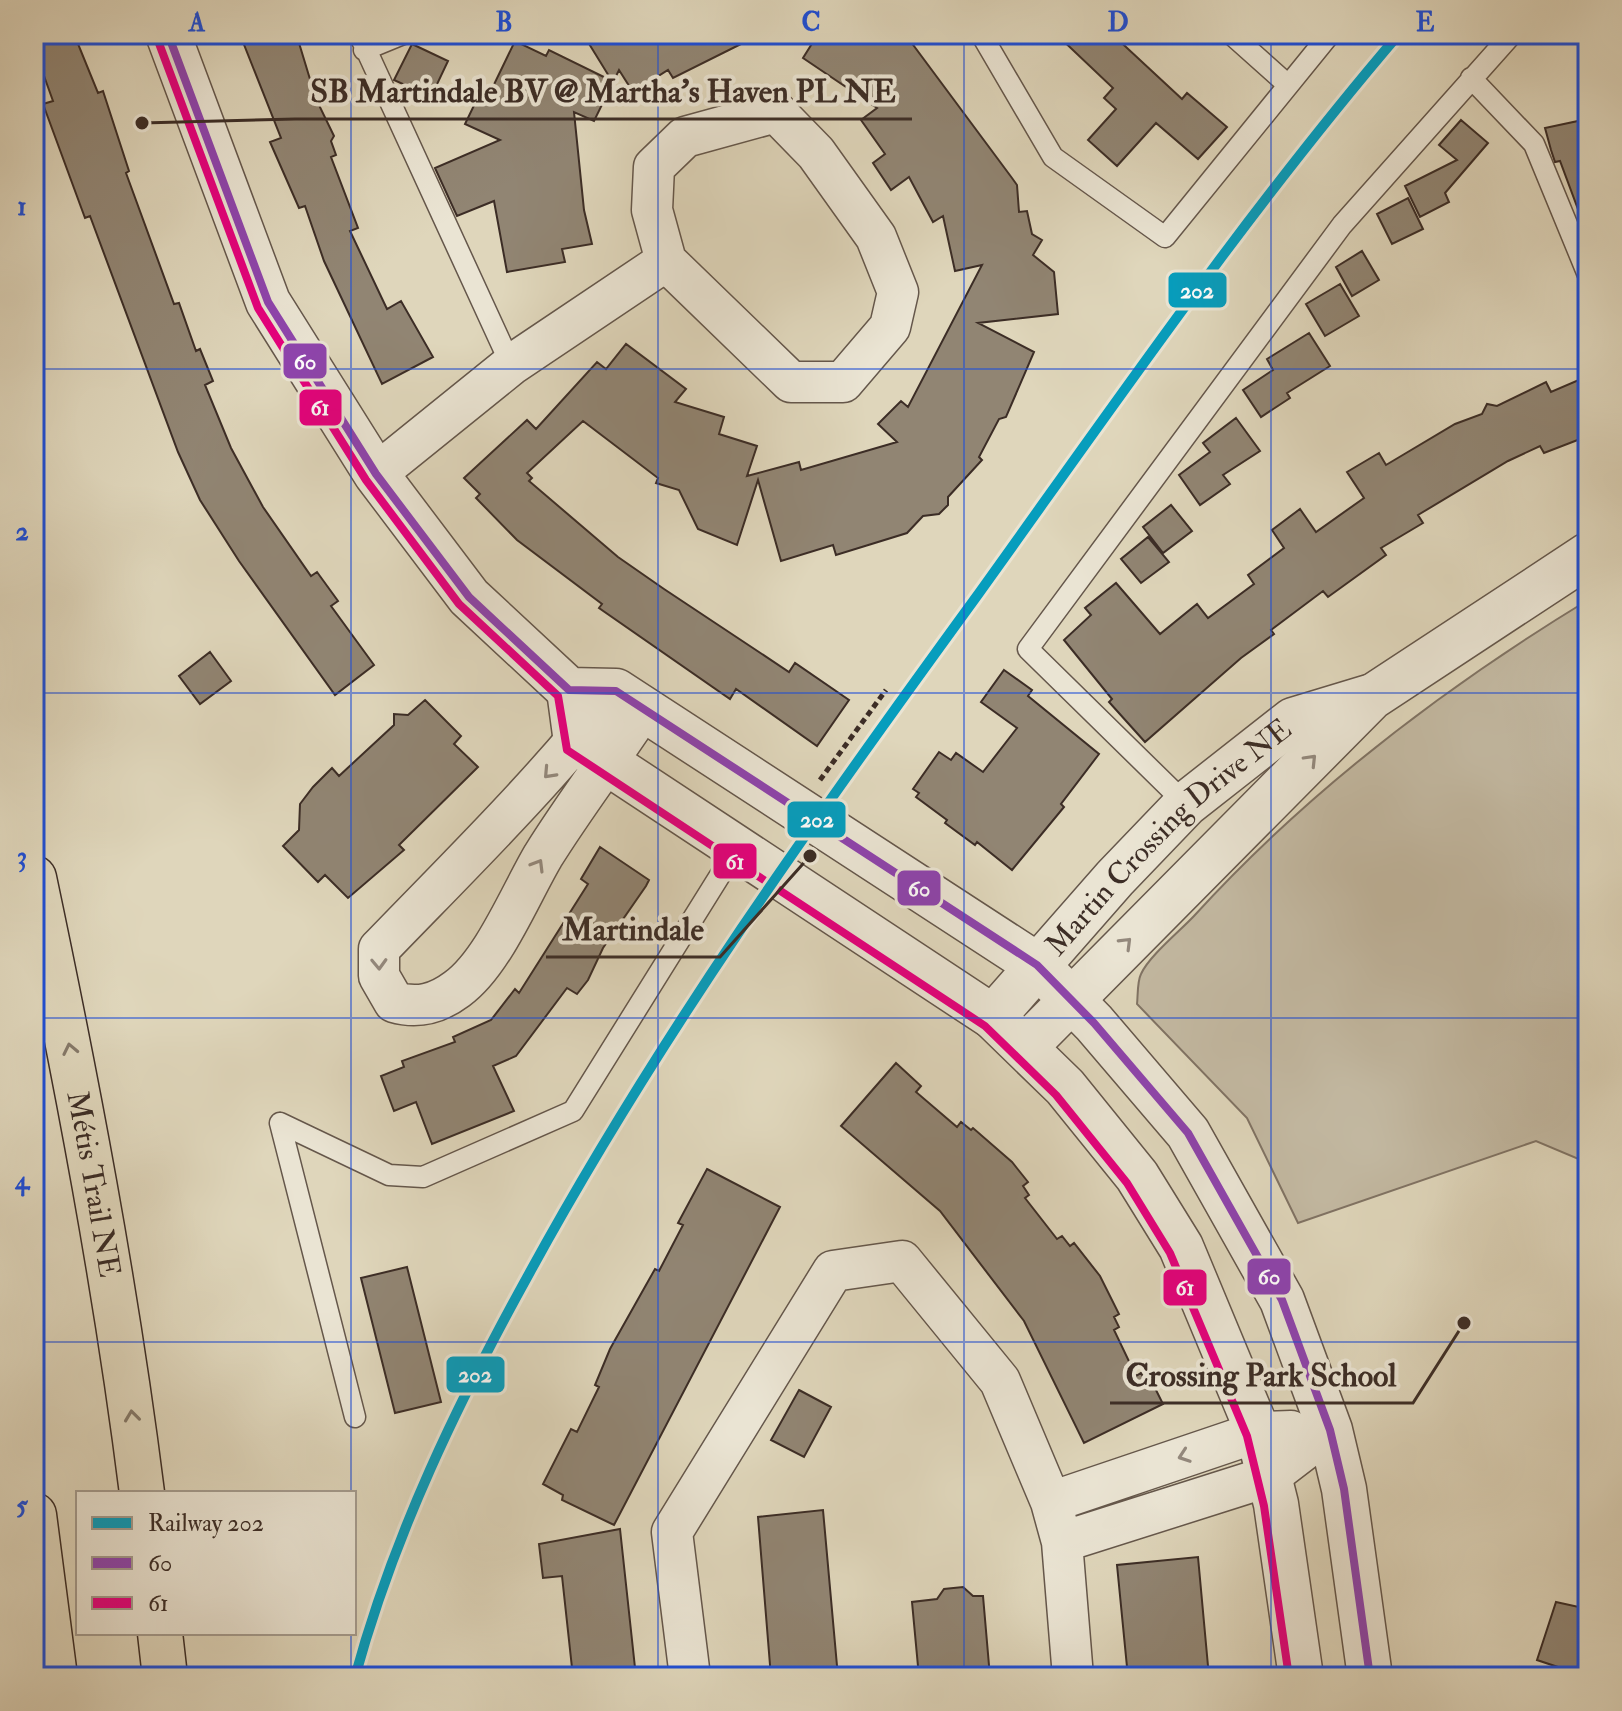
<svg xmlns="http://www.w3.org/2000/svg" width="1622" height="1711" font-family="'IM FELL Double Pica',serif">
<rect width="100%" height="100%" fill="#dfd6bb"/>
<filter id="stains"><feTurbulence type="fractalNoise" baseFrequency=".0025" numOctaves="4"/><feColorMatrix values="0 0 0 0 .2 0 0 0 0 .09 0 0 0 0 .02 0 0 0 .5 -.17"/></filter>
<radialGradient id="worn" r=".72"><stop offset=".6" stop-color="#630" stop-opacity="0"/><stop offset="1" stop-color="#630" stop-opacity=".3"/></radialGradient>
<!-- green -->
<path fill="#c3b9a2" stroke="#807364" stroke-width="2" d="M1588,600V1163L1536,1141L1298,1223L1247,1118L1137,1004C1138,996 1137,982 1141,974C1149,956 1180,931 1194,916C1307,792 1445,687 1588,600Z"/>
<!-- building -->
<path fill="#918573" stroke="#3c2d26" stroke-width="2" d="M34,34H74L98,93L103,91L129,171L126,173L174,304L179,303L196,351L200,349L213,381L205,385L231,448L263,507L311,576L317,572L338,601L331,606L374,665L335,695L239,561L200,500L178,452L90,216L85,218L43,104L53,101L34,48Z
M264,34H292L299,43L316,99L334,136L331,141L336,155L331,157L358,228L350,231L387,309L401,301L433,357L382,384L324,261L305,206L299,208L270,142L281,138L243,42Z
M583,34H761L673,78L668,70L633,92L619,70L594,121L574,112L584,210L592,244L562,249L565,262L507,272L494,201L457,216L435,168L500,140L465,124L479,95L487,99L515,41L546,56L549,50L612,81Z
M818,34H905L1012,178L1017,185L1019,212L1027,211L1032,234L1042,240L1033,255L1054,272L1058,314L978,323L1034,352L1006,417L999,419L979,457L982,460L948,497V505L939,514L923,516L907,533L836,555L833,545L781,561L758,480L737,545L698,529L679,490L656,483L658,478L583,421L527,473L532,478L529,481L618,557L664,589L789,672L795,663L849,700L817,746L736,689L730,699L599,608L602,604L517,540L476,498L480,494L464,478L527,420L536,429L597,362L606,369L626,344L686,389L675,402L724,417L719,434L757,446L747,476L799,462L801,470L897,442L878,424L901,401L908,407L982,265L955,271L943,216L933,222L909,177L891,190L873,163L885,154L861,120L877,108L803,58Z
M1056,34H1112L1182,99L1187,93L1227,127L1198,159L1156,123L1117,166L1088,140L1116,109L1104,98L1113,88Z
M412,44L448,61L431,97L394,80Z
M1461,120L1488,143L1445,193L1449,202L1420,217L1405,186L1457,160L1439,145Z
M1578,121L1588,161V228H1585L1560,161L1555,162L1551,150L1545,128Z
M1408,198L1423,229L1392,244L1377,214Z
M1362,251L1379,280L1352,296L1336,267Z
M1340,284L1359,316L1325,336L1306,304Z
M1309,333L1330,366L1287,393L1290,398L1261,417L1243,390L1273,370L1267,359Z
M1588,376V436L1544,453L1540,446L1508,461L1418,515L1423,523L1381,548L1386,555L1328,597L1323,591L1271,630L1274,634L1241,658L1145,742L1109,702L1112,699L1064,640L1091,615L1085,608L1116,583L1160,634L1197,604L1208,618L1254,584L1248,575L1284,548L1272,530L1300,509L1316,532L1364,498L1347,472L1379,453L1386,465L1455,424L1482,414L1487,404L1497,406L1546,382L1551,392Z
M1236,418L1260,451L1223,475L1230,484L1200,505L1179,475L1210,452L1203,443Z
M1171,505L1192,531L1163,553L1143,527Z
M1148,537L1169,562L1141,583L1121,559Z
M210,652L231,681L200,704L179,676Z
M1004,670L1032,690L1028,696L1099,754L1061,804L1064,807L1012,870L977,842L975,845L945,823L947,820L916,797L919,793L913,789L939,752L951,760L956,753L983,772L1017,728L981,702Z
M425,700L461,736L454,744L478,767L399,845L404,850L348,898L325,875L318,882L283,846L299,830L300,804L313,787L332,768L339,776L394,725V714L408,715Z
M600,847L649,880L646,886L603,948L588,980L577,994L567,988L516,1056L493,1066L514,1111L432,1144L416,1102L394,1111L381,1076L404,1067L402,1061L455,1042L453,1037L491,1020L515,989L519,993L588,884L581,879Z
M896,1063L921,1086L916,1092L957,1127L961,1122L971,1130L973,1128L1012,1162L1028,1182L1023,1186L1029,1195L1025,1198L1057,1239L1062,1236L1070,1246L1074,1243L1100,1276L1119,1314L1114,1317L1119,1327L1114,1330L1136,1376L1141,1373L1147,1384L1152,1382L1163,1404L1084,1443L1024,1321L940,1211L841,1126Z
M707,1169L780,1207L614,1525L562,1500L563,1495L543,1484L571,1429L577,1432L599,1387L595,1385L610,1349L655,1269L659,1271L683,1225L678,1223Z
M407,1267L441,1402L395,1413L361,1278Z
M799,1390L831,1407L804,1457L771,1440Z
M823,1510L838,1677H771L758,1517Z
M620,1529L636,1677H573L562,1576L543,1578L539,1544Z
M1198,1557L1209,1677H1128L1117,1565Z
M963,1587L973,1596H983L990,1677H919L912,1602L937,1599L944,1589Z
M1556,1602L1588,1609V1677L1537,1660Z"/>
<g fill="none" stroke-linecap="round" stroke-linejoin="round">
<!-- service casing -->
<g stroke="#65574b" stroke-width="23">
<path id="service" d="M359,34L511,365
M981,34L1053,157L1165,237L1330,34
M1231,34L1288,85
M364,50L403,34
M1471,78L1534,144L1588,275
M1186,804L1028,649L1342,225L1512,34
M280,1123L389,1175L423,1177L573,1111L737,848
M280,1123L355,1417"/>
</g>
<!-- minor casing -->
<g stroke="#65574b" stroke-width="43">
<path id="minor" d="M776,112L816,153L876,237L898,292L890,327L843,382H791L666,261L652,210L654,167L685,137Z
M376,474L511,365L666,261
M616,691C544,783 460,865 379,949V976L394,1002C418,1009 437,1004 457,989C493,963 520,895 543,856C574,806 611,758 643,709
M1051,1502L1258,1432L1291,1431
M1062,1542L1270,1476L1330,1430
M690,1677L672,1532L833,1271L902,1261L1000,1381L1051,1502L1062,1542L1073,1677"/>
</g>
<!-- tertiary casing -->
<g stroke="#65574b" stroke-width="47">
<g id="tertiary">
<path d="M168,34L268,302L376,474L469,597L569,690L616,691L1037,965L1094,1023L1188,1133L1282,1300L1330,1430L1344,1489L1370,1677"/>
<path d="M569,690L576,742L993,1017L1065,1087L1137,1176L1181,1247L1258,1432L1276,1504L1301,1677"/>
<path id="s1" d="M993,1017L1115,878L1186,804L1293,720L1369,697"/>
<path d="M1026,1046L1372,697L1588,555"/>
</g>
</g>
<!-- primary casing -->
<g stroke="#3c2d26" stroke-width="47">
<g id="primary">
<path id="s2" d="M34,878C77,1082 116,1286 142,1493"/>
<path d="M34,1515L55,1677"/>
<path d="M160,1633L165,1677"/>
</g>
</g>
<!-- path -->
<path stroke="#3c2d26" stroke-width="5" stroke-dasharray="6 4" stroke-linecap="butt" d="M820,780L886,690"/>
<!-- service -->
<use href="#service" stroke="#eae4d3" stroke-width="20"/>
<!-- minor -->
<use href="#minor" stroke="#eae4d3" stroke-width="40"/>
<!-- tertiary -->
<use href="#tertiary" stroke="#eae4d3" stroke-width="44"/>
<!-- primary -->
<use href="#primary" stroke="#dfd6bb" stroke-width="44"/>
<!-- bus-1 casing -->
<g stroke="#eae4d3" stroke-width="14">
<path id="bus-1" d="M168,34L268,302L376,474L469,597L569,690L616,691L1037,965L1094,1023L1188,1133L1282,1300L1330,1430L1344,1489L1370,1677"/>
</g>
<!-- bus-2 casing -->
<g stroke="#eae4d3" stroke-width="14">
<path id="bus-2" d="M157,38L258,308L366,480L459,604L558,696L567,750L985,1026L1056,1095L1127,1183L1170,1253L1247,1436L1264,1506L1289,1677"/>
</g>
<!-- bus-1 -->
<use href="#bus-1" stroke="#8e44ad" stroke-width="8"/>
<!-- bus-2 -->
<use href="#bus-2" stroke="#e5007d" stroke-width="8"/>
<!-- rail-1 casing -->
<g stroke="#eae4d3" stroke-width="16">
<path id="rail-1" d="M355,1677C394,1534 458,1402 530,1272C659,1036 816,817 974,600C1112,408 1245,214 1399,34"/>
</g>
<!-- rail-1 -->
<use href="#rail-1" stroke="#069dbd" stroke-width="10"/>
</g>
<!-- one-way arrows -->
<defs><path id="oneway-chevron" d="M-2-3.5L2.5 0L-2 3.5" fill="none" stroke-width="1.6" stroke-linecap="round" stroke-linejoin="round" transform="scale(2)"/></defs>
<g stroke="#93887c">
<use href="#oneway-chevron" transform="translate(1311 760) rotate(-46)"/>
<use href="#oneway-chevron" transform="translate(549 773) rotate(133)"/>
<use href="#oneway-chevron" transform="translate(538 865) rotate(-59)"/>
<use href="#oneway-chevron" transform="translate(1126 943) rotate(-45)"/>
<use href="#oneway-chevron" transform="translate(379 964) rotate(88)"/>
<use href="#oneway-chevron" transform="translate(1184 1456) rotate(161)"/>
</g>
<g stroke="#857969">
<use href="#oneway-chevron" transform="translate(70 1049) rotate(-102)"/>
<use href="#oneway-chevron" transform="translate(132 1416) rotate(-97)"/>
</g>
<!-- grid -->
<path fill="none" stroke="#1d4ed8" stroke-width="2" stroke-opacity="0.55" d="M351,34V1493M658,34V1677M964,34V1677M1271,34V1677M34,369H1588M34,693H1588M34,1018H1588M34,1342H1588M351,1633V1677"/>
<g text-anchor="middle" dominant-baseline="central" stroke-width="8" stroke-linejoin="round" paint-order="stroke">
<!-- street labels -->
<g font-size="30" fill="#3c2d26" stroke="#eae4d3">
<text stroke="none"><textPath href="#s1" startOffset="252">Martin Crossing Drive NE</textPath></text>
<text stroke="none"><textPath href="#s2" startOffset="312">Métis Trail NE</textPath></text>
</g>
</g>
<!-- callouts -->
<path fill="none" stroke="#3c2d26" stroke-width="3" d="M142 123L295 119H912M810 856L720 957H546M1464 1323L1413 1403H1110"/>
<g fill="#3c2d26" stroke="#eae4d3" stroke-width="3">
<circle cx="142" cy="123" r="8"/>
<circle cx="810" cy="856" r="8"/>
<circle cx="1464" cy="1323" r="8"/>
</g>
<g font-size="32" text-anchor="middle" font-weight="bold" fill="#3c2d26" stroke="#eae4d3" stroke-width="8" stroke-linejoin="round" paint-order="stroke">
<text x="603" y="102">SB Martindale BV @ Martha's Haven PL NE</text>
<text x="633" y="940">Martindale</text>
<text x="1261" y="1386">Crossing Park School</text>
</g>
<g stroke="#eae4d3" stroke-width="3">
<rect x="1167" y="271" width="61" height="38" rx="8" fill="#069dbd"/>
<rect x="282" y="342" width="46" height="38" rx="8" fill="#8e44ad"/>
<rect x="298" y="388" width="45" height="39" rx="8" fill="#e5007d"/>
<rect x="786" y="800" width="61" height="39" rx="8" fill="#069dbd"/>
<rect x="712" y="842" width="46" height="38" rx="8" fill="#e5007d"/>
<rect x="896" y="869" width="46" height="38" rx="8" fill="#8e44ad"/>
<rect x="1246" y="1257" width="46" height="39" rx="8" fill="#8e44ad"/>
<rect x="1162" y="1268" width="46" height="39" rx="8" fill="#e5007d"/>
<rect x="445" y="1355" width="61" height="39" rx="8" fill="#069dbd"/>
</g>
<g font-size="22" text-anchor="middle" font-weight="bold" fill="#fff">
<text x="1197" y="298">202</text>
<text x="305" y="369">60</text>
<text x="320" y="415">61</text>
<text x="817" y="827">202</text>
<text x="735" y="869">61</text>
<text x="919" y="896">60</text>
<text x="1269" y="1284">60</text>
<text x="1185" y="1295">61</text>
<text x="475" y="1382">202</text>
</g>
<!-- margin -->
<rect width="1622" height="1711" fill="none" stroke="#dfd6bb" stroke-width="88"/>
<!-- legend -->
<rect x="76" y="1491" width="280" height="144" fill="#eae4d3" stroke="#a49b8e" stroke-width="2"/>
<rect x="92" y="1517" width="40" height="12" fill="#069dbd" stroke="#a49b8e" stroke-width="2"/>
<text x="148" y="1531" font-size="24" fill="#3c2d26">Railway 202</text>
<rect x="92" y="1557" width="40" height="12" fill="#8e44ad" stroke="#a49b8e" stroke-width="2"/>
<text x="148" y="1571" font-size="24" fill="#3c2d26">60</text>
<rect x="92" y="1597" width="40" height="12" fill="#e5007d" stroke="#a49b8e" stroke-width="2"/>
<text x="148" y="1611" font-size="24" fill="#3c2d26">61</text>
<rect x="44" y="44" width="1534" height="1623" fill="none" stroke="#1d4ed8" stroke-width="3"/>
<g font-size="26" text-anchor="middle" font-weight="bold" fill="#1d4ed8">
<text x="197" y="31">A</text>
<text x="504" y="31">B</text>
<text x="811" y="31">C</text>
<text x="1118" y="31">D</text>
<text x="1425" y="31">E</text>
<text x="22" y="215">1</text>
<text x="22" y="540">2</text>
<text x="22" y="865">3</text>
<text x="22" y="1189">4</text>
<text x="22" y="1514">5</text>
</g>
<rect width="100%" height="100%" filter="url(#stains)"/>
<rect width="100%" height="100%" fill="url(#worn)"/>
</svg>
